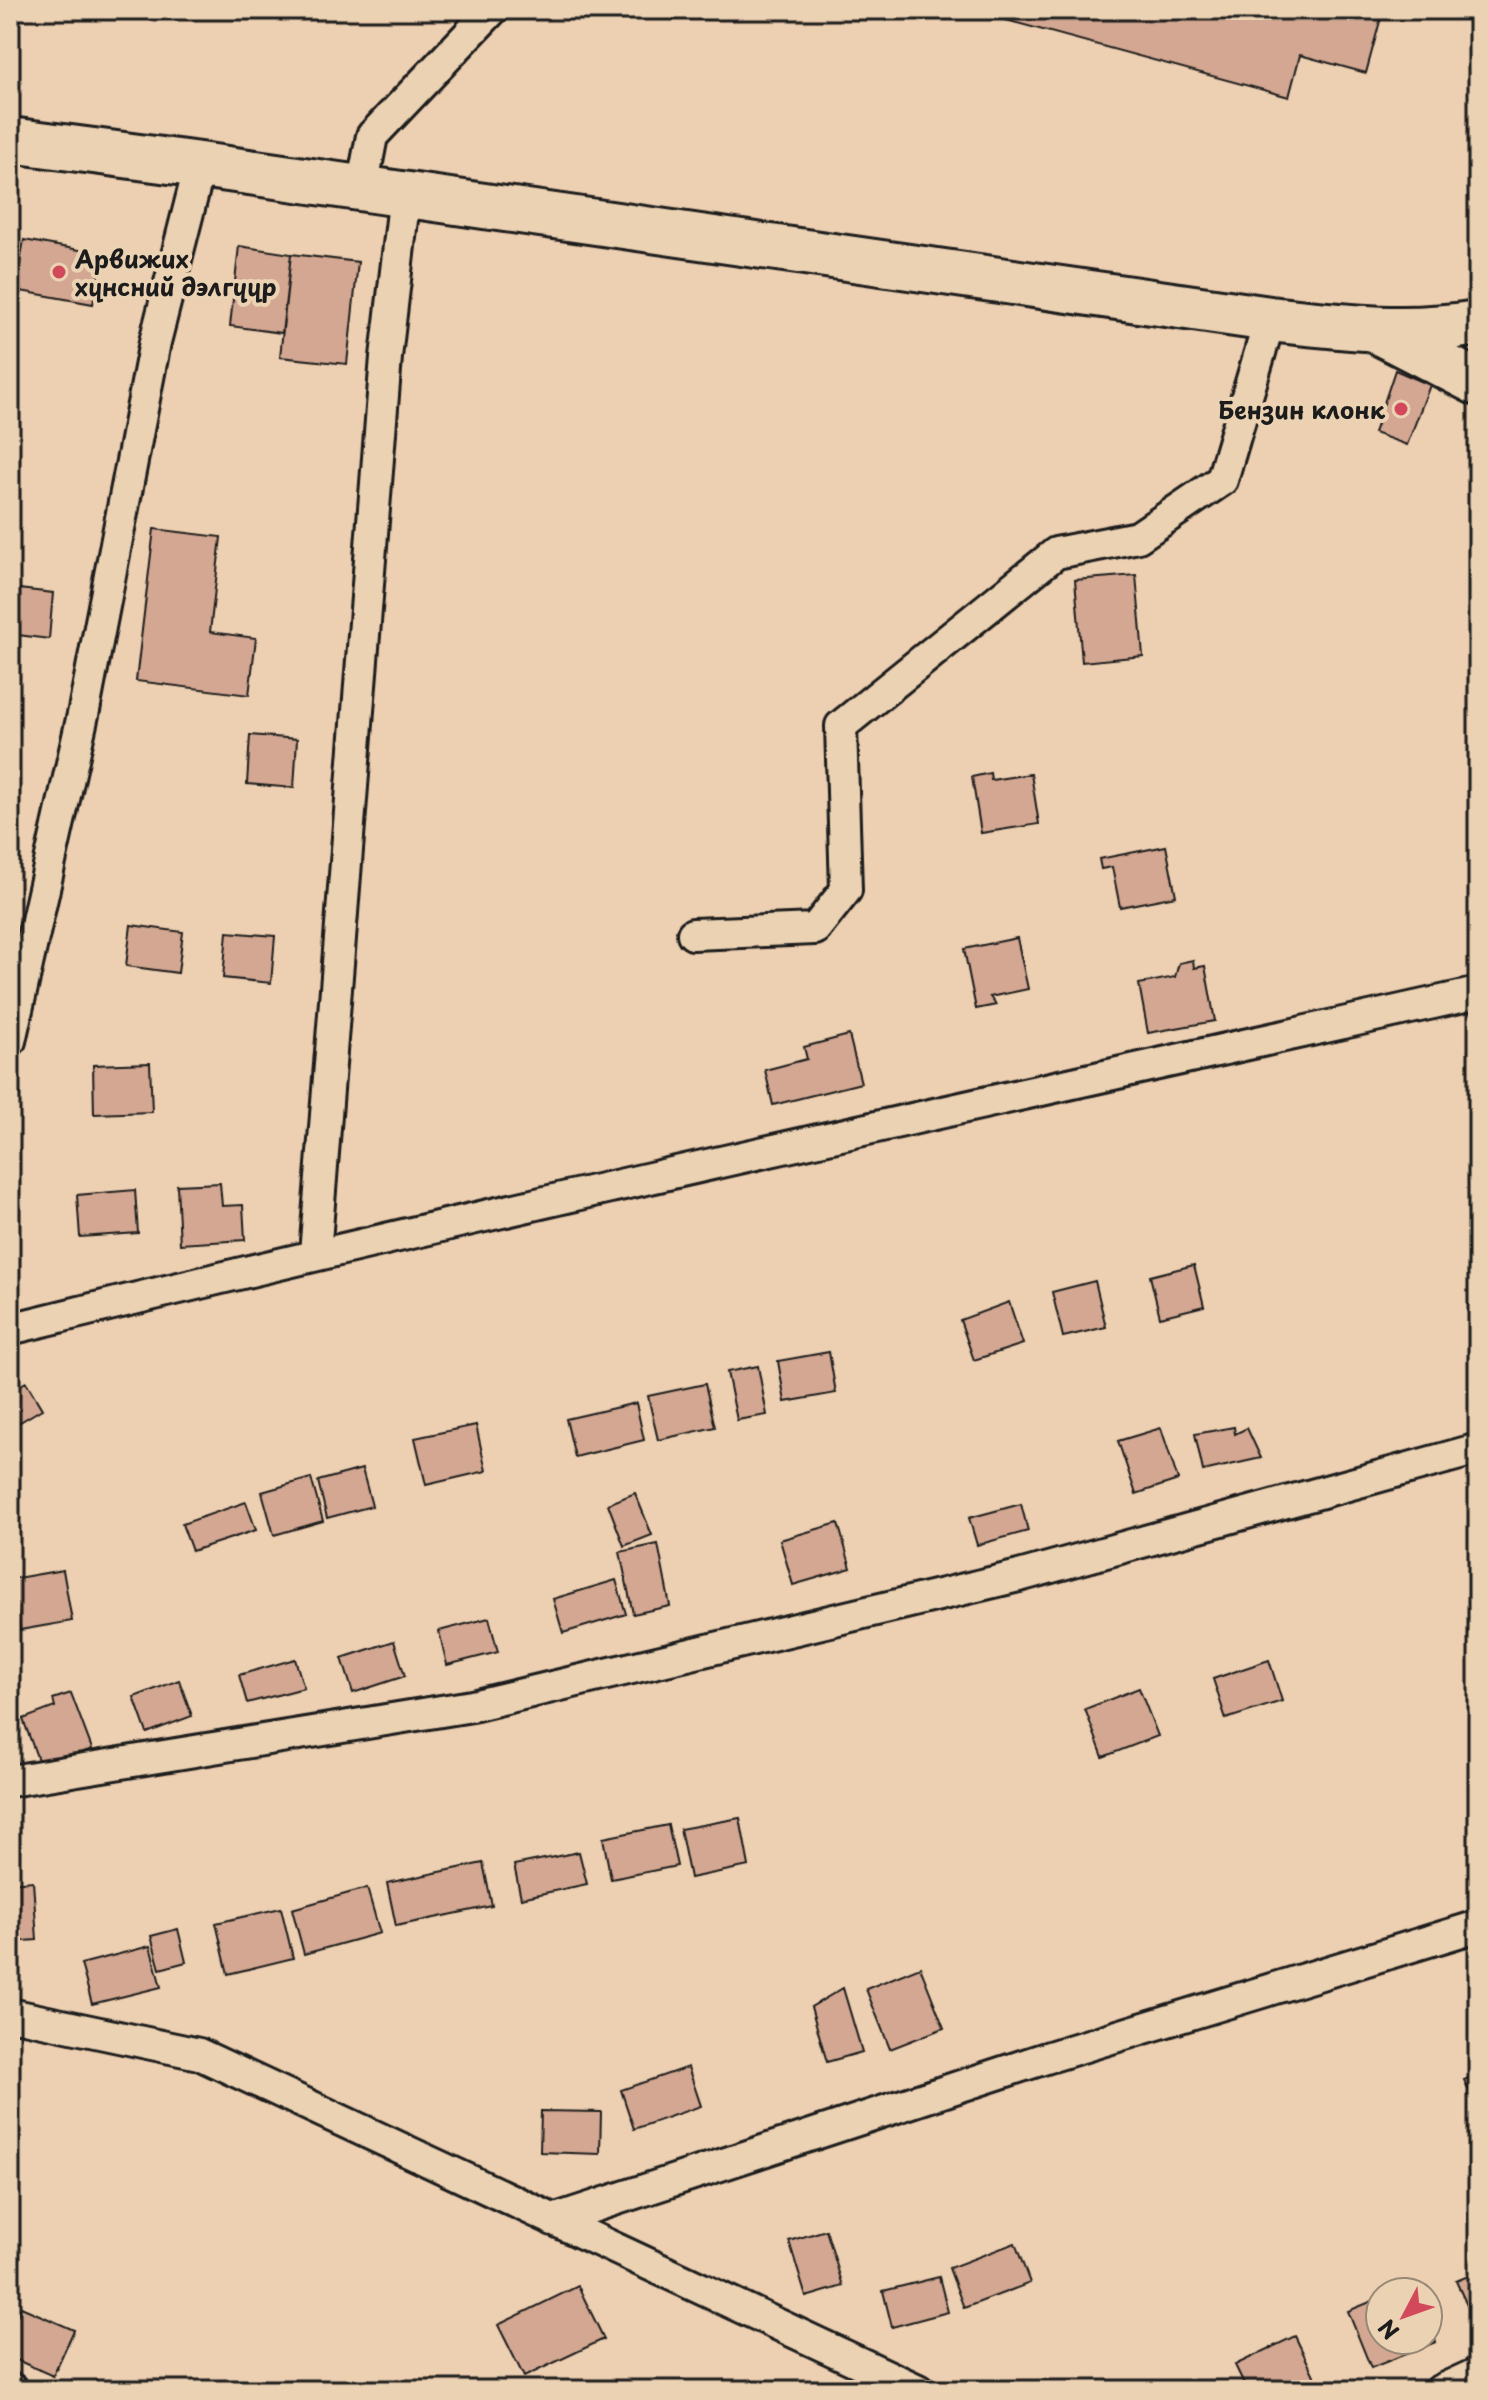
<svg xmlns="http://www.w3.org/2000/svg" width="1488" height="2400" font-family="'Playpen Sans',sans-serif">
<rect width="100%" height="100%" fill="#edcfb1"/>
<filter id="ink" filterUnits="userSpaceOnUse"><feTurbulence type="fractalNoise" baseFrequency=".0125" numOctaves="2"/><feDisplacementMap in="SourceGraphic" scale="16" xChannelSelector="R" yChannelSelector="G"/><feConvolveMatrix kernelMatrix="1 2 1 2 8 2 1 2 1" color-interpolation-filters="sRGB"/></filter>
<g filter="url(#ink)">
<!-- building -->
<path fill="#d3a791" stroke="#1c1c1c" stroke-width="2" d="M969,10H1383L1366,73L1300,55L1289,97Z
M24,240L102,254L93,304L15,290Z
M239,246L291,254L282,333L230,326Z
M291,254L358,262L347,364L280,357Z
M1395,370L1430,385L1407,445L1374,433Z
M154,529L221,537L210,632L256,638L249,695L136,681Z
M1136,575L1143,656L1082,662L1075,580Z
M10,588L53,593L49,639L10,634Z
M250,735L297,739L294,788L247,784Z
M990,773L991,780L1031,774L1039,824L981,833L972,777Z
M1166,846L1176,896L1120,907L1112,867L1101,869L1099,859Z
M131,925L183,932L178,973L126,966Z
M227,932L275,936L271,983L223,978Z
M1017,938L1028,989L990,997L996,1005L976,1009L964,949Z
M1193,960L1194,968L1205,966L1215,1021L1148,1033L1139,984L1175,977L1179,963Z
M849,1035L861,1083L773,1105L765,1070L807,1059L804,1047Z
M150,1063L152,1112L94,1114L93,1065Z
M220,1183L222,1206L243,1205L245,1240L180,1244L177,1185Z
M135,1190L138,1233L80,1237L77,1195Z
M1194,1265L1204,1306L1160,1317L1150,1276Z
M1095,1281L1106,1327L1063,1337L1052,1292Z
M1009,1302L1023,1344L974,1360L960,1320Z
M829,1352L836,1393L785,1402L778,1361Z
M758,1366L767,1415L737,1420L727,1372Z
M26,1382L42,1409L10,1428V1391Z
M705,1384L715,1427L658,1440L648,1396Z
M636,1403L644,1440L575,1457L566,1419Z
M476,1425L486,1471L426,1485L415,1438Z
M1234,1427L1235,1434L1247,1428L1261,1458L1203,1471L1195,1434Z
M1161,1428L1178,1480L1136,1494L1118,1441Z
M362,1469L372,1506L327,1518L318,1481Z
M311,1478L323,1521L274,1535L262,1492Z
M635,1493L652,1535L624,1546L608,1504Z
M246,1502L256,1530L192,1551L182,1524Z
M1021,1504L1028,1531L977,1545L969,1518Z
M838,1523L851,1568L793,1585L780,1540Z
M658,1544L670,1606L633,1614L620,1552Z
M63,1570L72,1621L20,1630L11,1579Z
M616,1580L626,1614L563,1633L553,1599Z
M489,1618L498,1652L447,1665L439,1631Z
M394,1641L405,1676L353,1693L342,1658Z
M295,1659L304,1688L247,1703L239,1675Z
M1269,1660L1282,1701L1226,1719L1213,1679Z
M179,1680L192,1716L147,1733L134,1697Z
M1139,1688L1158,1736L1103,1757L1085,1709Z
M71,1693L92,1749L41,1768L23,1719L55,1707L53,1699Z
M740,1818L749,1866L690,1878L680,1829Z
M668,1825L677,1866L611,1879L603,1838Z
M579,1852L587,1884L521,1898L514,1865Z
M483,1863L492,1906L396,1926L387,1883Z
M33,1881L37,1940L10,1942V1883Z
M367,1888L380,1933L304,1954L292,1909Z
M281,1908L293,1958L228,1974L216,1923Z
M178,1929L186,1962L160,1969L151,1936Z
M150,1946L161,1987L92,2004L81,1964Z
M920,1967L944,2028L890,2049L866,1989Z
M843,1988L862,2052L827,2062L811,2007Z
M688,2067L701,2106L634,2129L621,2090Z
M1478,2074V2110L1464,2080Z
M541,2111L601,2112L600,2154L540,2152Z
M826,2230L843,2286L806,2297L789,2241Z
M1015,2243L1030,2283L964,2308L949,2268Z
M1478,2272V2319L1474,2321L1456,2281Z
M939,2277L948,2312L892,2327L883,2291Z
M1413,2285L1416,2292H1395Z
M578,2286L604,2339L524,2377L498,2325Z
M1380,2298V2340H1428V2322L1436,2342L1371,2368L1348,2311Z
M21,2307L74,2330L53,2376L10,2357V2331Z
M1295,2336L1320,2388L1247,2390L1235,2365Z"/>
<g fill="none" stroke-linecap="round" stroke-linejoin="round">
<!-- street casing -->
<g stroke="#1c1c1c" stroke-width="36">
<path id="street" d="M362,188L372,136L492,10
M693,934L815,929L846,890L841,726L1056,553L1138,537L1222,480L1270,319
M10,1041L84,710L155,342L200,165
M315,1254L386,357L405,194
M10,1329C498,1209 988,1102 1478,993
M10,1781L472,1706L1019,1576L1478,1449
M10,2014L199,2054L918,2390
M553,2220L1046,2058L1478,1926
M10,2388L13,2390
M1441,2390L1478,2373"/>
</g>
<!-- secondary casing -->
<g stroke="#1c1c1c" stroke-width="50">
<path id="secondary" d="M10,140L200,165L1270,319C1343,327 1404,335 1478,323
M1379,332L1478,383"/>
</g>
<!-- street -->
<use href="#street" stroke="#ebd2b3" stroke-width="30"/>
<!-- secondary -->
<use href="#secondary" stroke="#ebd2b3" stroke-width="44"/>
</g>
</g>
<!-- markers -->
<g fill="#d1495b" stroke="#ebd2b3" stroke-width="3">
<circle cx="59" cy="272" r="8"/>
<circle cx="1401" cy="409" r="8"/>
</g>
<g text-anchor="middle" dominant-baseline="central" stroke-width="8" stroke-linejoin="round" paint-order="stroke">
<!-- poi labels -->
<g font-size="24" font-weight="bold" fill="#1c1c1c" stroke="#ebd2b3" text-anchor="start">
<text x="75" y="258">Арвижих<tspan x="75" dy="28">хүнсний дэлгүүр</tspan></text>
<text x="1385" y="409" text-anchor="end">Бензин клонк</text>
</g>
</g>
<!-- margin -->
<rect width="1488" height="2400" fill="none" stroke="#ebd2b3" stroke-width="40"/>
<rect x="20" y="20" width="1448" height="2360" fill="none" stroke="#1c1c1c" stroke-width="3" filter="url(#ink)"/>
<!-- north arrow -->
<g transform="translate(1404 2316) rotate(229)"><circle r="38" fill="#ebd2b3" stroke="#988977" stroke-width="2"/>
<path d="M0-6L14 30L0 20L-14 30Z" fill="#d1495b"/>
<text y="-12" font-size="22" font-weight="bold" text-anchor="middle" fill="#1c1c1c">N</text>
</g>
</svg>
